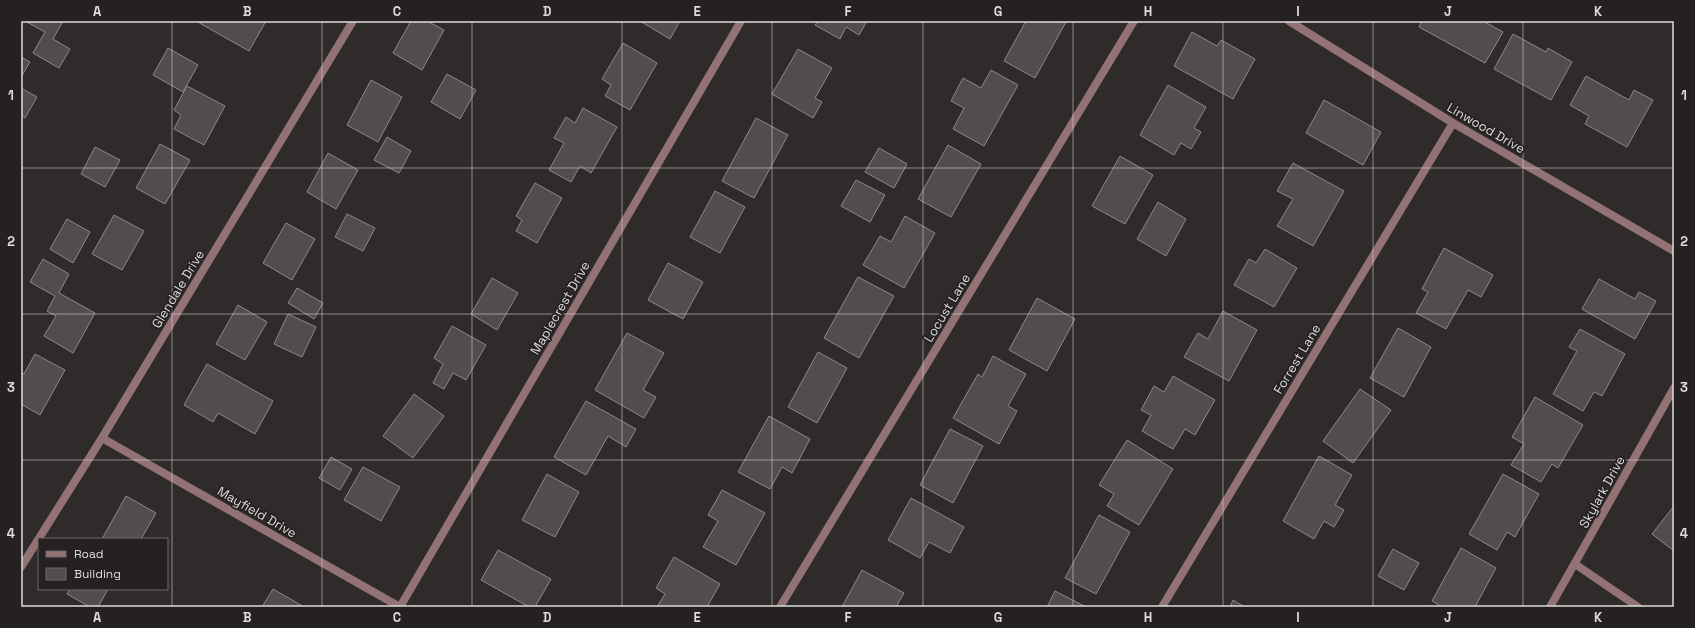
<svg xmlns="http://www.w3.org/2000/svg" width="1695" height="628" font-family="'Space Grotesk',sans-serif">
<rect width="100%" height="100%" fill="#2f2b2b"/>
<!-- building -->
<path fill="#514d4d" stroke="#8d8989" d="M25,21H63L53,39L70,49L59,68L33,53L45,32Z
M196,21H266L249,51Z
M411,21H427L444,30L422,70L393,53Z
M640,21H680L670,39Z
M818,21H867L859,35L846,27L840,39L815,25Z
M1026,21L1066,22L1035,78L1004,61Z
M1422,21H1483L1503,32L1485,63L1419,27Z
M1192,32L1217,46L1221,40L1255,59L1233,99L1174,66Z
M1513,34L1546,52L1548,48L1572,62L1551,100L1494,69Z
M623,43L657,63L630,110L605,96L611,85L602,79Z
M168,48L198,65L183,92L153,75Z
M798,49L832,68L815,98L822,102L813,118L772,94Z
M21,57L30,62L21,77Z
M991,70L1018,85L984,146L953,129L964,108L951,101L963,78L981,88Z
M447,74L476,90L460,119L431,102Z
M1586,76L1629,100L1634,90L1653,100L1627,147L1585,124L1589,116L1570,105Z
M371,80L402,97L378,142L347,125Z
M1168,85L1206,107L1194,128L1201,132L1191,149L1181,143L1174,155L1140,135Z
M187,86L225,106L204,145L174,129L181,115L174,110Z
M21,88L37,97L25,118L21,115Z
M1324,100L1381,132L1363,165L1306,133Z
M583,108L617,127L591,173L580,166L571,182L549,170L564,143L554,138L566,117L575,123Z
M756,118L788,135L754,198L722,181Z
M387,137L411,151L399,173L374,160Z
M160,144L190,160L165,204L136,188Z
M948,145L981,164L951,217L918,199Z
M95,147L120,160L105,187L81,174Z
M879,148L907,164L894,188L865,172Z
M328,153L358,170L336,209L307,192Z
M1120,156L1153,175L1125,224L1092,206Z
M1293,163L1344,191L1313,246L1277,226L1293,199L1277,191Z
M856,180L885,195L870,222L841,206Z
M535,183L562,198L537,243L516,231L522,220L516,216Z
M715,191L745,207L720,253L690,237Z
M1158,202L1186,219L1166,256L1137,239Z
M347,214L375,228L363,251L335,237Z
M114,215L144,231L122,270L92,254Z
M905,216L935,233L904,288L863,265L880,236L891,242Z
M67,219L90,232L73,263L50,249Z
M286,223L315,239L292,280L263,263Z
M1444,248L1493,275L1481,297L1468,290L1446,329L1416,313L1428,292L1422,289Z
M1265,249L1297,268L1274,307L1234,285L1249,259L1256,263Z
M43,259L69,274L59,293L95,313L73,353L44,336L56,316L47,311L55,296L30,282Z
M668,263L703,282L683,319L648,300Z
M858,277L894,296L859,358L824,338Z
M492,278L518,293L497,330L471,314Z
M1599,279L1635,299L1639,292L1656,301L1635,339L1582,309Z
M297,288L323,303L314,319L288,303Z
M1037,298L1075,319L1047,371L1009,350Z
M238,305L267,322L245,360L216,344Z
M1223,311L1257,330L1229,381L1184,357L1198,333L1208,339Z
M288,314L316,327L302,357L274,344Z
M452,326L486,345L466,380L453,373L444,389L433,383L443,364L434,358Z
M1398,328L1431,347L1404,397L1370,378Z
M1580,329L1625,354L1602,396L1594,392L1583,411L1553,394L1577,351L1569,347Z
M627,333L664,353L643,390L656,397L644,418L595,390Z
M818,352L847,368L817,423L788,407Z
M35,354L65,370L40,415L21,404V373L24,374Z
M993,356L1026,374L1008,406L1017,411L999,444L953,418L978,374L982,377Z
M207,364L273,401L255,434L218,413L213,422L184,405Z
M1173,376L1215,400L1195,435L1185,429L1173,449L1142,431L1151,415L1141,410L1154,386L1164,392Z
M1360,389L1391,410L1353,463L1323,441Z
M414,394L444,416L413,458L383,436Z
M1535,397L1583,425L1558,468L1552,464L1541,482L1511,465L1524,444L1512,437Z
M586,401L636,429L626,447L608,436L586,475L554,457Z
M769,416L810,439L792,473L782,467L770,489L738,472Z
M950,429L983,446L953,503L920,485Z
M1127,440L1173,469L1139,525L1107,506L1114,494L1099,485Z
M1319,456L1352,475L1335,505L1344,510L1334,527L1324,521L1314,539L1283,521Z
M331,457L352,469L340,490L319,478Z
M363,467L400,487L381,521L344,500Z
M547,474L579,492L555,537L522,520Z
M1503,474L1539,494L1515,537L1507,532L1497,550L1469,534Z
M722,490L765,513L736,565L703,547L718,521L708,515Z
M126,496L156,513L141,539H102Z
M911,498L964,527L950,553L929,542L920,558L888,540Z
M1674,506V551L1652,534Z
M1099,515L1130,532L1096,594L1065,578Z
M1461,548L1496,568L1475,607H1442L1432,601Z
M1393,549L1419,563L1404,590L1378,576Z
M498,550L551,579L535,607H529L481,580Z
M674,557L720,584L707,607H657L665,594L656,588Z
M862,570L904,593L896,607H842Z
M70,589H108L98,607H90L67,594Z
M273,589L304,607H262Z
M1055,591L1086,607H1047Z
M1233,600L1245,607H1230Z"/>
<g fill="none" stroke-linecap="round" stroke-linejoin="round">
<!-- minor -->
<path stroke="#937275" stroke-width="8" d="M1289,21L1453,123L1674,251
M102,438L400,607
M1575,564L1638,607
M21,567L102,438L353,21
M400,607L741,21
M780,607L1134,21
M1162,607L1453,123
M1550,607L1674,388"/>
</g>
<!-- grid -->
<path fill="none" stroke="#dedbdc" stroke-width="1" stroke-opacity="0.55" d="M172,21V607M322,21V607M472,21V607M622,21V607M772,21V607M923,21V607M1073,21V607M1223,21V607M1373,21V607M1523,21V607M21,168H1674M21,314H1674M21,460H1674"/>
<g text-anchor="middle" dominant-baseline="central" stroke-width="3.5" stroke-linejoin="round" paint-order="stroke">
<!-- street labels -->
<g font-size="13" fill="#dedbdc" stroke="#252122">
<text transform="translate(1486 128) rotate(30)">Linwood Drive</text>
<text transform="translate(178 289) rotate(-59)">Glendale Drive</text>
<text transform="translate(560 308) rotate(-60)">Maplecrest Drive</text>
<text transform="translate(947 308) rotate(-59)">Locust Lane</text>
<text transform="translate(1297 359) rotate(-59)">Forrest Lane</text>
<text transform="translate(1602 492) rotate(-61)">Skylark Drive</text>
<text transform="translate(257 512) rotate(30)">Mayfield Drive</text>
</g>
</g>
<!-- border -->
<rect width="1695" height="628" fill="none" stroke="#252122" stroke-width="44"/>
<!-- legend -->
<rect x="38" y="538" width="130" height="52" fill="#252122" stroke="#6f6b6c"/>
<rect x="46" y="551" width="20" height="6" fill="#937275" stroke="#6f6b6c"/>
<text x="74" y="558" font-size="12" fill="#dedbdc">Road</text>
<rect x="46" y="568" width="20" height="12" fill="#514d4d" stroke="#6f6b6c"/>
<text x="74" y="578" font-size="12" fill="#dedbdc">Building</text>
<rect x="22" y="22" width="1651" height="584" fill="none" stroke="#dedbdc" stroke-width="1.5"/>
<g font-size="13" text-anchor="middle" font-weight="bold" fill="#dedbdc">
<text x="97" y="16">A</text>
<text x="247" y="16">B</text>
<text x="397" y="16">C</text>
<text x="547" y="16">D</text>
<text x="697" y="16">E</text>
<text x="848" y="16">F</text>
<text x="998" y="16">G</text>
<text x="1148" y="16">H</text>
<text x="1298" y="16">I</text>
<text x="1448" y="16">J</text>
<text x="1598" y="16">K</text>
<text x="11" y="100">1</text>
<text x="1684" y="100">1</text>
<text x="11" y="246">2</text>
<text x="1684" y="246">2</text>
<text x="11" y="392">3</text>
<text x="1684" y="392">3</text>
<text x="11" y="538">4</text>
<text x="1684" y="538">4</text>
<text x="97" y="622">A</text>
<text x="247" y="622">B</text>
<text x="397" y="622">C</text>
<text x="547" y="622">D</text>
<text x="697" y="622">E</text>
<text x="848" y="622">F</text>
<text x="998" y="622">G</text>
<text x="1148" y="622">H</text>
<text x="1298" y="622">I</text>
<text x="1448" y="622">J</text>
<text x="1598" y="622">K</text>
</g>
</svg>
